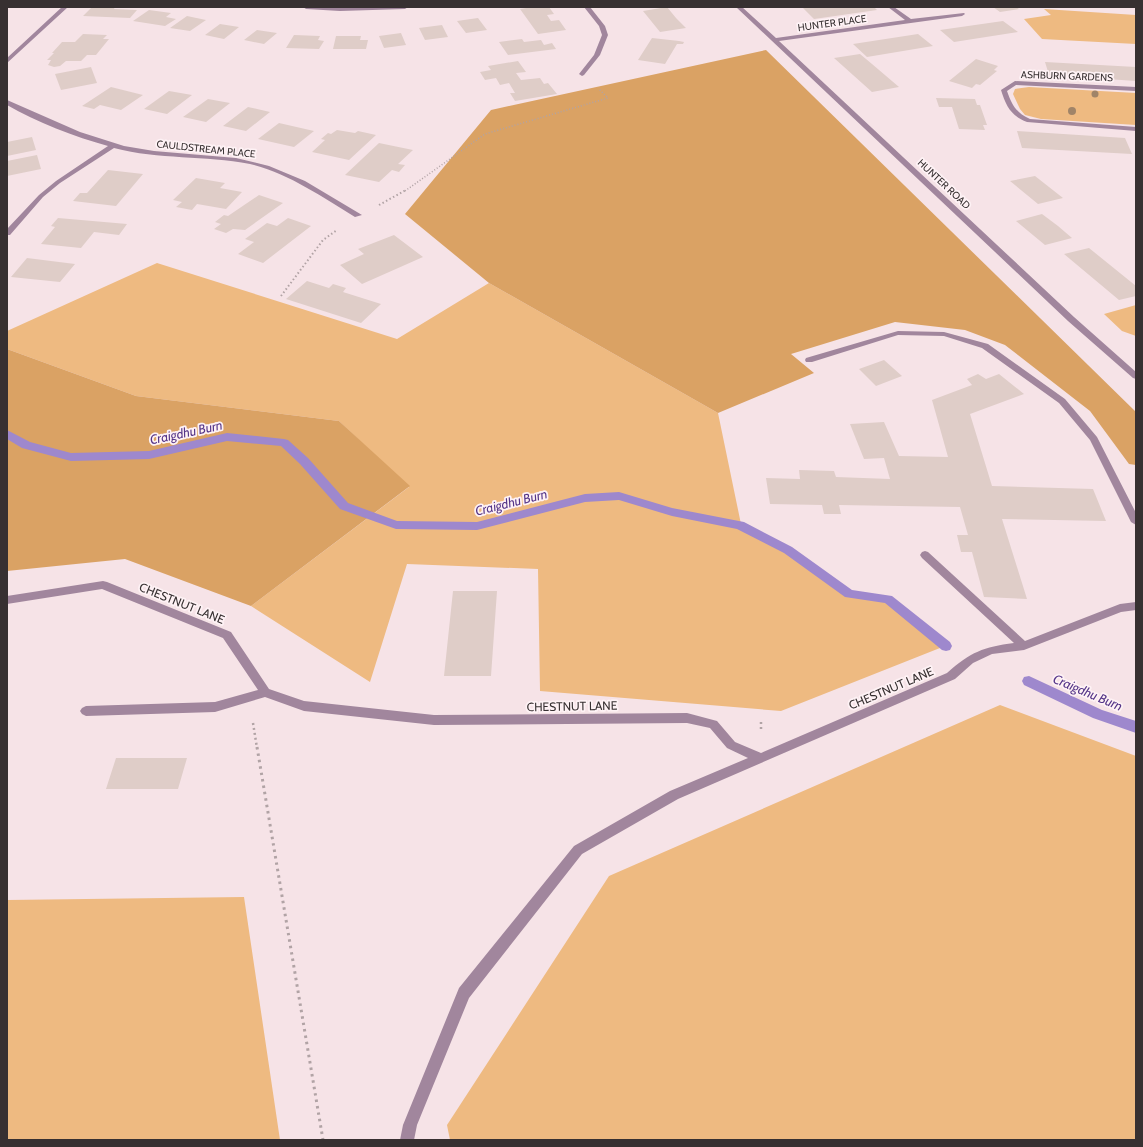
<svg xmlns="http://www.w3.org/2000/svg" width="1143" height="1147" font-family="Cabin,sans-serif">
<rect width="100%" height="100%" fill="#f6e3e7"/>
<!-- green -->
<path fill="#eeba81" d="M1044,9L1136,15V44L1042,39L1024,19L1051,15Z
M1029,87L1136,93V125L1041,119L1025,115L1020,109L1013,94L1015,89Z
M157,263L397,339L489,283L718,413L742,529L802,557L850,593L889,598L945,646L781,711L540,691L538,569L407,564L370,682L251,606L409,487L339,421L136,396L7,349V331Z
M1136,305V336L1122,331L1104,314Z
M1000,705L1136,756V1140H450L447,1125L609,876Z
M244,897L280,1140H7V900Z"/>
<!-- forest -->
<path fill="#daa264" d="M766,50L1136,412V465L1129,464L1090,411L1005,345L965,330L895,322L791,354L814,373L718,413L489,283L405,214L491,110Z
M7,349L136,396L339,421L410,486L251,606L125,559L7,571Z"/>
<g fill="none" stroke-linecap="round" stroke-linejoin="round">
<!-- stream -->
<path fill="#9e88cd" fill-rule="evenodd" d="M7,430L30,442L71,453L149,451L227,433L284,439L288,440L308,458L348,503L397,521L477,522L585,494L619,492L672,508L744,522L792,547L852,590L892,596L950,642L952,646L950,650L946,651L942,650L885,603L845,597L784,553L737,529L672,516L619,500L585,502L477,530L396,529L340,509L300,464L281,446L227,441L149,459L71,461L22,448L7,439Z
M1029,676L1102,710L1136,721V733L1093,718L1024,685L1022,681L1024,677Z"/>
</g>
<!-- building -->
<path fill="#dfcdc8" d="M92,7H115L114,9L137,10L130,18L83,16Z
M532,7H549L554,14L547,15L551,21L559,20L566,30L538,34L520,9Z
M667,7L676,18L686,28L660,32L643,11Z
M814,7H874L877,10L814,19L803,8Z
M993,7H1016L1019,9L1000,12Z
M149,10L171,13L166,17L176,19L165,26L133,21Z
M187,16L206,20L190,31L170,28Z
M478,18L487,30L466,33L457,21Z
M1003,21L1018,32L954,42L940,30Z
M220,24L239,27L224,39L205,35Z
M442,25L448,37L425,40L419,28Z
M257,30L277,33L264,44L244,40Z
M401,33L406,45L384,48L379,36Z
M83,34L107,35L103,39H109L96,55H87L81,61H66L60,66L54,67L48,65L51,60H47L54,53H52L62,42H75Z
M918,34L933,46L867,57L853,44Z
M294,35L320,36L318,40L324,41L319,49L286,48Z
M336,36H361L360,40H368L366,49H333Z
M652,38L679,41L684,42L683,44H677L665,64L638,60Z
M522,39L524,42L541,40L544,45L552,43L556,49L508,55L499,42Z
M860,54L872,64L899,87L872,92L834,58Z
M976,59L998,66L994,70L997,71L980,85L976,84L972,88L949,81Z
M518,61L526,72L516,73L521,80L540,78L544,84L548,83L557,94L515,101L510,93H515L509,83L500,85L496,78L485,80L480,72L491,70L488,66Z
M1045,62L1136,67V81L1049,75Z
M91,67L97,83L61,90L55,74Z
M111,87L143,95L121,110L100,105L94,109L82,106Z
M169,91L192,95L167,114L144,109Z
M936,98L975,99L977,105H980L987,125H983L985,130L959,129L952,107H939Z
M208,99L230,103L206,122L183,117Z
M248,107L270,112L246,131L223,126Z
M279,123L314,131L294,147L258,139Z
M337,130L355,133L358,131L376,135L349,160L312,152L325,140L321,139L328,133L331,134Z
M1017,131L1125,138L1132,154L1022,148Z
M32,137L36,150L7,156V142Z
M379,143L413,150L398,164L405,165L399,172L392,170L379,182L345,175Z
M37,155L41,169L7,176V161Z
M108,170L143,174L116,206L73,201L80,193H87Z
M1035,176L1063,198L1038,204L1010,181Z
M196,178L225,183L220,188L242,192L226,209L197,204L192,210L176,207L182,202L173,200Z
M259,195L283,203L245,230L233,229L226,233L214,229L221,224L215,222L224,215L228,216Z
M1042,214L1058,226L1072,238L1045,245L1016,221Z
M58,218L127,224L119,235L94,232L81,248L41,244L55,227L51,226Z
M288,218L311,226L263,263L238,254L254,242L245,239L267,223L277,226Z
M394,235L423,257L362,284L340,265L364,254L358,249Z
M1089,248L1136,286V296L1119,300L1064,254Z
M27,258L75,264L60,282L11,277Z
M307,281L329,288L333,284L346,288L343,292L381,304L361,323L286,299Z
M884,360L902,376L876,386L859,369Z
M978,374L986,379L999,374L1024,394L970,414L992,486L1093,489L1106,521L1002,519L1027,599L984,597L972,552H961L957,535H968L960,507L839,505L841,514H824L822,505L770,504L766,478L800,479L799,470L834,471L836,477L890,479L884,458L864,459L850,424L884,422L899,456L948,457L932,400L972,385L967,379Z
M453,591H497L491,676H444Z
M116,758H187L178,789H106Z"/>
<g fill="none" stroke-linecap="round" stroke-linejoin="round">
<!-- path-far3 -->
<path stroke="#b1a3a5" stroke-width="1.5" stroke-dasharray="1 2" stroke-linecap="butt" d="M405,191L485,134L608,98L599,89"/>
<!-- path-far2 -->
<path stroke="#b1a3a5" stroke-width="2" stroke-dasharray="1.5 2.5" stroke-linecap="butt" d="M379,205L406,190
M281,296L323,240L337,230"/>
<!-- path-far1 -->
<path stroke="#b1a3a5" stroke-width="2.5" stroke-dasharray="2 3" stroke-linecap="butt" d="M761,722V730
M253,723L257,748"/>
<!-- path -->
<path stroke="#b1a3a5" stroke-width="3" stroke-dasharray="2.5 4" stroke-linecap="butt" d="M257,747L323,1140"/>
<!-- minor -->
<path fill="#a1869d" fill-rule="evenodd" d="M62,7H68L7,63V58Z
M303,7H408L405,9L340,11L306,9Z
M584,7H590L605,26L608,35L600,55L584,75L582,76L579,74L594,55L602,35L599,26Z
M736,7H742L776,38L905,20L888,7H894L911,19L964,13L965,14L962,16L779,41L1074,317L1136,372V379L1133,378L1068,321Z
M1015,81L1136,87V91L1016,85L1007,91C1012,105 1016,113 1030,119L1136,127V131L1027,122C1011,116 1006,106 1001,90Z
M7,100L80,132L124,146L154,151L236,158L269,166L305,181L362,215L355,217C322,197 288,173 250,164C205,155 159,160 114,148L60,183L43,197L10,235H7V229L39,195L56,181L108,146C75,137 36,122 7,105Z
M898,331L944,332L988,344L1065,399L1097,437L1136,513V525L1131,522L1090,440L1059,403L982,348L944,336L898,335L812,362H806L805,360L806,358Z
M925,551L928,552L1025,641L1120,604L1136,602V610L1121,612L1024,650L992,654L973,663L955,679L678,799L582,854L469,998L417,1125L414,1140H400L403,1125L459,988L574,846L670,791L748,758L727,748L710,728L687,723L434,725L304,711L265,697L215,712L86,716L82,714L80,711L82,708L86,706L215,702L258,690L223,638L102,589L7,604V596L103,581L107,582L231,632L269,689L304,701L434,715L687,713L717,721L735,742L761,753L947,673C971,652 983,647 1014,643L922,558L920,555L922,552Z"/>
</g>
<!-- trees -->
<g fill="#a08468">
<circle cx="1095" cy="94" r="3.5"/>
<circle cx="1072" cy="111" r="4"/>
</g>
<g text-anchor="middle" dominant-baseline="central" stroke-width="3.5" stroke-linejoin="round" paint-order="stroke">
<!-- far-street labels -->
<g font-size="10" fill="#373031" stroke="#fef2f5">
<text transform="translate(832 23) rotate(-8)">HUNTER PLACE</text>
<text transform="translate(1067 76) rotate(2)">ASHBURN GARDENS</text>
<text transform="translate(206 149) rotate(6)">CAULDSTREAM PLACE</text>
<text transform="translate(944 184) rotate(43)">HUNTER ROAD</text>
</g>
<!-- street labels -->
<g font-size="12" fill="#373031" stroke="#fef2f5">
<text transform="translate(182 603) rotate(22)">CHESTNUT LANE</text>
<text transform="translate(891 688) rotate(-23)">CHESTNUT LANE</text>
<text transform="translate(572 706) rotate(-1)">CHESTNUT LANE</text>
</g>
<!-- water labels -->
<g font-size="13" font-style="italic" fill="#553588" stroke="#fef2f5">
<text transform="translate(186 432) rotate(-12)">Craigdhu Burn</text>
<text transform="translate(511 502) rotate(-14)">Craigdhu Burn</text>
<text transform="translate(1088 692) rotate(23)">Craigdhu Burn</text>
</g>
</g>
<!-- border -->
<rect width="1143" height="1147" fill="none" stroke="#373031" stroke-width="16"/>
</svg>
